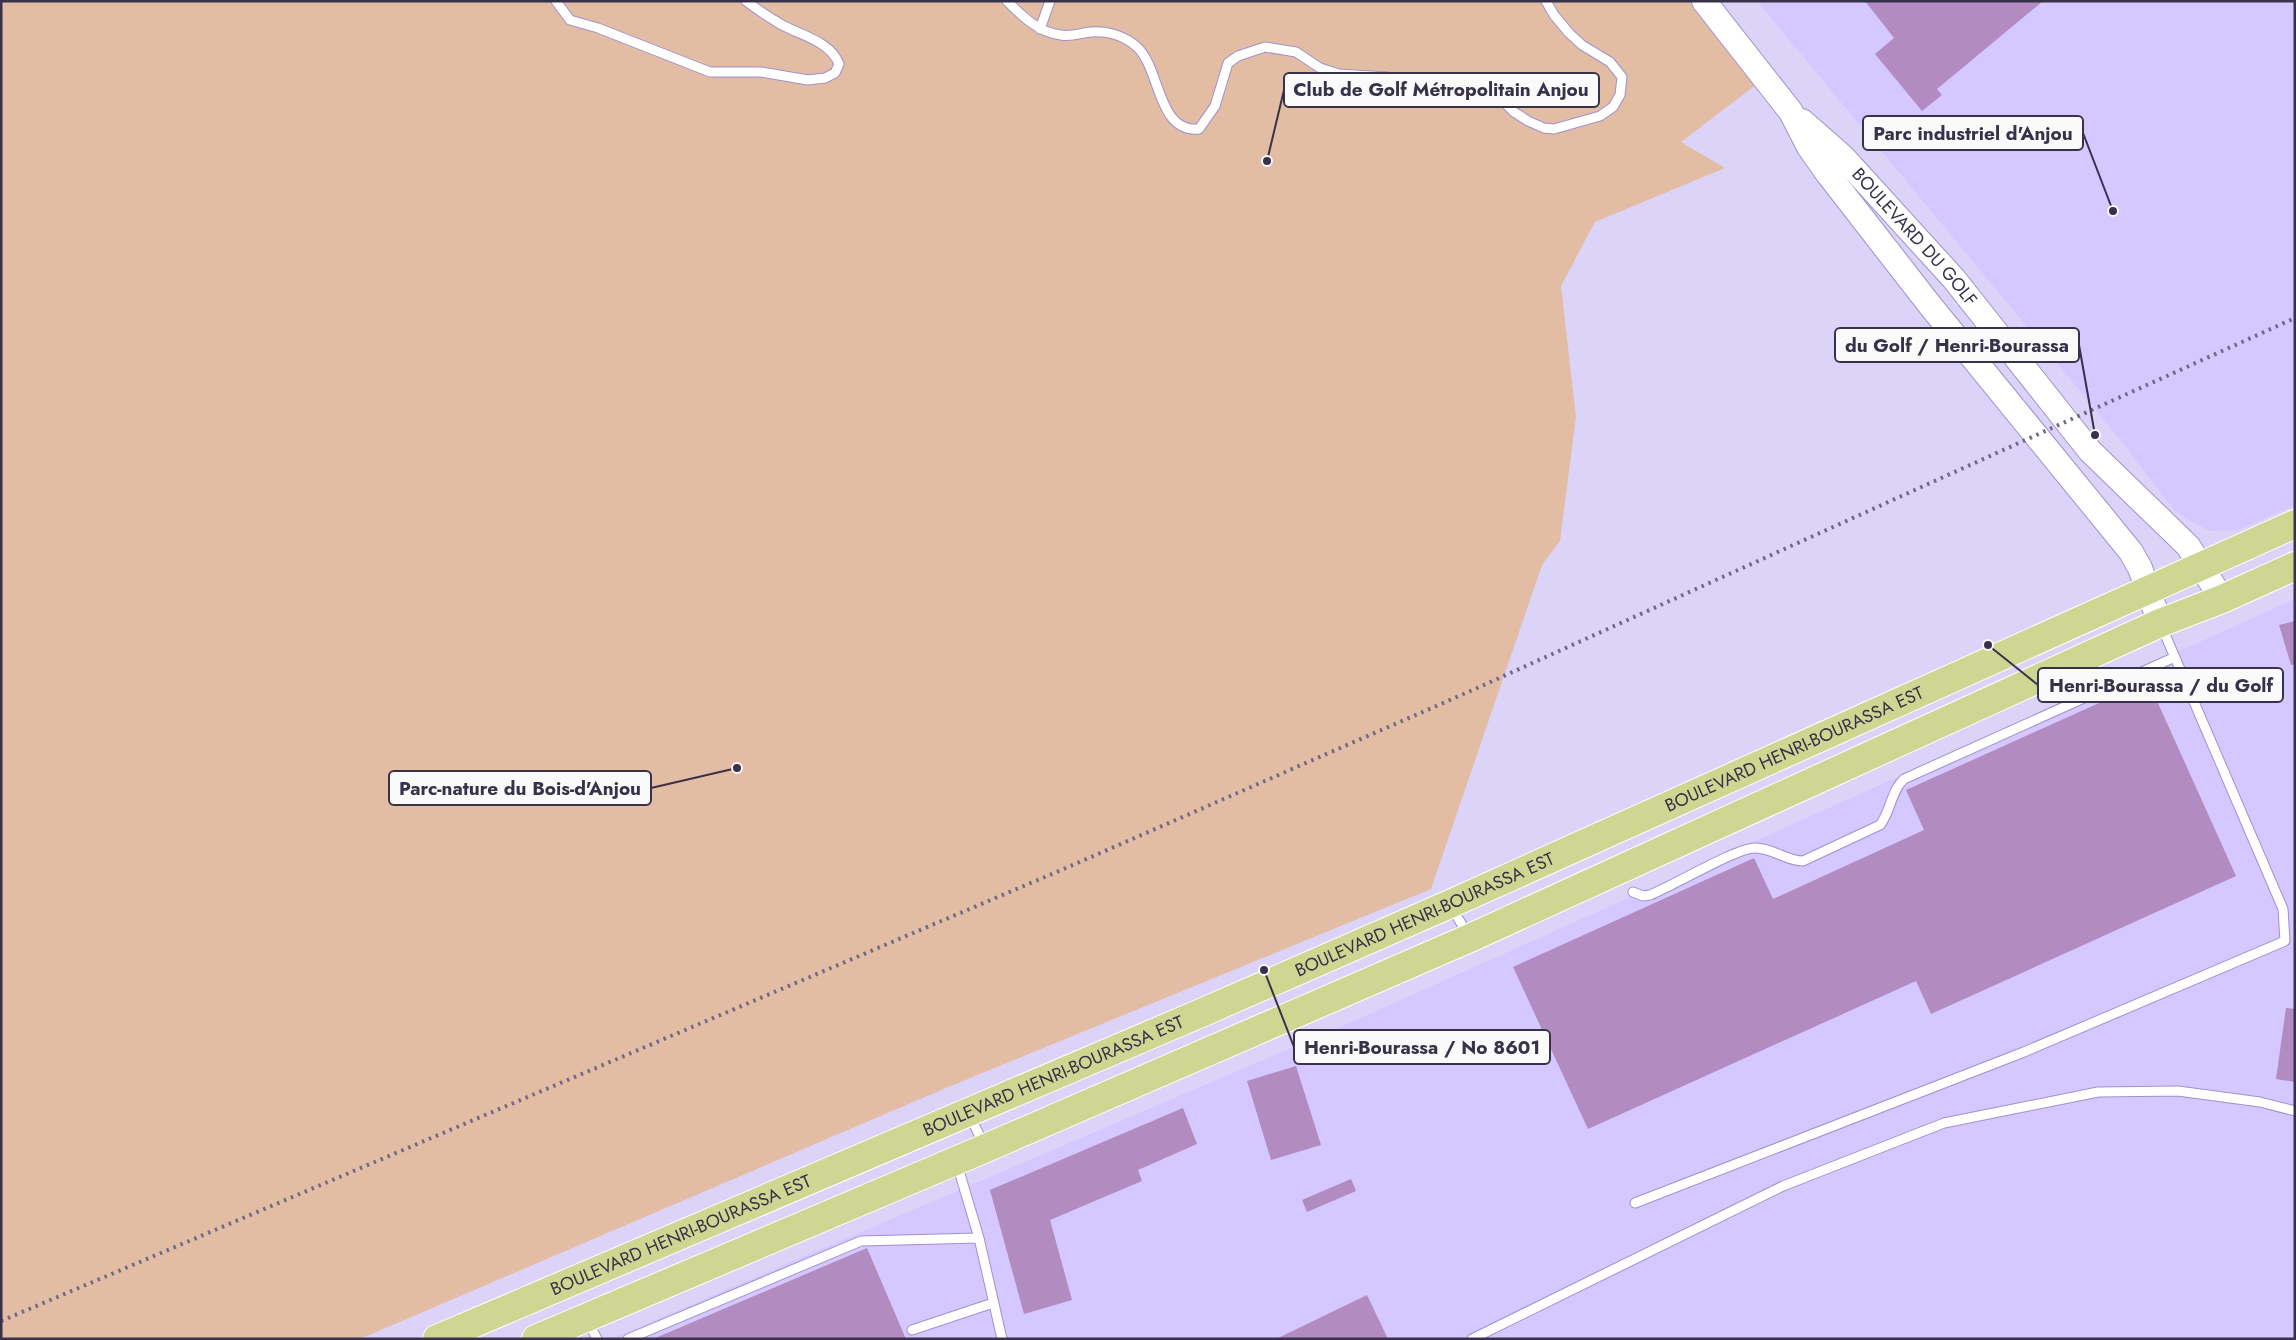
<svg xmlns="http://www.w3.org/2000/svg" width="2296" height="1340" font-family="Jost,sans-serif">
<rect width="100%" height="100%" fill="#dcd3f9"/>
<!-- built -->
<path fill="#d5c7ff" d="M1757,1H2295V505L2238,530L2209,531L2176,512L2106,422Z
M2295,599V1339H611L1345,1025Z"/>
<!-- green -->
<path fill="#e3bda3" d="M1,1H1704L1765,78L1681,142L1725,168L1595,222L1561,286L1576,417L1560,541L1542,565L1431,889L953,1085L360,1339H1Z"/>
<!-- building -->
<path fill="#b28bc1" d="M1865,1H2043L1937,89L1942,95L1922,111L1875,54L1894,38Z
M2295,621V664L2291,665L2279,625Z
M2148,681L2236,876L1931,1014L1916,981L1588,1129L1513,967L1754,858L1773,899L1924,830L1906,790Z
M2286,1008L2295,1009V1082L2276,1079Z
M1296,1066L1321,1145L1271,1160L1247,1081Z
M1183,1108L1197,1144L1138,1170L1142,1181L1050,1220L1072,1300L1024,1314L990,1190Z
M1351,1179L1356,1191L1307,1212L1302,1200Z
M867,1248L906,1339H653Z
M1367,1295L1388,1339H1276Z"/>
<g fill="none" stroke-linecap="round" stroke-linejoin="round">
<!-- service casing -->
<g stroke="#a091cd" stroke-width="11">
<path id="service" d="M556,1L570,20L598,28L710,72H761L808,80L825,78L835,73L839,64C831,42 801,35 782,25C770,18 758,10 746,1
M1007,1C1022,16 1039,33 1061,35C1071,37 1081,33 1091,32C1108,31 1125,36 1137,47C1161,69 1157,133 1199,129L1215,106L1228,63L1238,56L1265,47L1296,52L1320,68L1339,74L1387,77L1433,86L1447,85L1472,88L1501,99L1514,112L1528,121L1544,128L1554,129L1600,116L1613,107L1620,95L1622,77L1610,62L1582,45L1569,33L1554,15L1546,1
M1040,29L1050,1
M1633,892L1643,896L1650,895C1673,886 1736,848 1755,848C1773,848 1786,861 1803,861L1880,825C1891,811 1891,791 1904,779L2175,657
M1451,907L1469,936
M969,1114L984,1145
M957,1164L979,1238
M1635,1203L2024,1052L2285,941L2283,909L2161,625
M588,1321L597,1339
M912,1330L993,1303
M628,1339L861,1241L979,1238L1002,1339
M1472,1339L1783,1186L1944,1123L2098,1092L2178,1091L2260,1102L2295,1111"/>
</g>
<!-- tertiary casing -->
<g stroke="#a091cd" stroke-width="26">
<g id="tertiary">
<path d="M1704,1L1791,112L1809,147L1828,174L1929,304L2131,552L2140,568L2160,623"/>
<path id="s1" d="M1802,121L1843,157L1954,279L2090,451L2188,546L2222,599"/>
</g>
</g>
<!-- primary casing -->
<g stroke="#fff" stroke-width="30">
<g id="primary">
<path id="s2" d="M437,1339L1208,1010L1450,904L2295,524"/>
<path d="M536,1339L986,1148L1470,938L2160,623L2222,599L2295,566"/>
</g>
</g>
<!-- service -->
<use href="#service" stroke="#fff" stroke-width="9"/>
<!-- tertiary -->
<use href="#tertiary" stroke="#fff" stroke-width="24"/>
<!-- primary -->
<use href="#primary" stroke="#ced792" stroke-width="28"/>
<!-- rail -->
<path stroke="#716987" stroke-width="4" stroke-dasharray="2.5 5" stroke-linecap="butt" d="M1,1321L1066,868L1475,689L2295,318"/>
</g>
<g text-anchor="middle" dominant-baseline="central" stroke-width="5" stroke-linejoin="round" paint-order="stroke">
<!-- street labels -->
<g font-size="18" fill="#38314a" stroke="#fafafa">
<text stroke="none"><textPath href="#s1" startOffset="162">BOULEVARD DU GOLF</textPath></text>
<text stroke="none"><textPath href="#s2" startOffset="1480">BOULEVARD HENRI-BOURASSA EST</textPath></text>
<text stroke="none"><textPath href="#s2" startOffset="1075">BOULEVARD HENRI-BOURASSA EST</textPath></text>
<text stroke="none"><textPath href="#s2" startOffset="670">BOULEVARD HENRI-BOURASSA EST</textPath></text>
<text stroke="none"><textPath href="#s2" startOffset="265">BOULEVARD HENRI-BOURASSA EST</textPath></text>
</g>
</g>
<!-- callouts -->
<path fill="none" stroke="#38314a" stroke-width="2" d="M1267 161L1284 90M2113 211L2083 133M2095 435L2079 345M1988 645L2038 685M737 768L651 788M1264 970L1294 1047"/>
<g fill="#38314a" stroke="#fafafa" stroke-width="2">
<circle cx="1267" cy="161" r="5"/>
<circle cx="2113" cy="211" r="5"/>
<circle cx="2095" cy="435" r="5"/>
<circle cx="1988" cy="645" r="5"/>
<circle cx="737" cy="768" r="5"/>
<circle cx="1264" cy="970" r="5"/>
</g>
<g fill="#fafafa" stroke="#38314a" stroke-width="2">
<rect x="1284" y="73" width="315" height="34" rx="5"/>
<rect x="1863" y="116" width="220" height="34" rx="5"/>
<rect x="1835" y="328" width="244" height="34" rx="5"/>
<rect x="2038" y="668" width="245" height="34" rx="5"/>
<rect x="389" y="771" width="262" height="34" rx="5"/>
<rect x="1294" y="1030" width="256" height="34" rx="5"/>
</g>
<g font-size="19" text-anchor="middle" font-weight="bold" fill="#38314a">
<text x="1441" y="96">Club de Golf Métropolitain Anjou</text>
<text x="1973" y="140">Parc industriel d'Anjou</text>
<text x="1957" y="352">du Golf / Henri-Bourassa</text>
<text x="2161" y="692">Henri-Bourassa / du Golf</text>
<text x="520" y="795">Parc-nature du Bois-d'Anjou</text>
<text x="1422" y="1054">Henri-Bourassa / No 8601</text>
</g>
<!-- border -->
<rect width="2296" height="1340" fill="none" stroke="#38314a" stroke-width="5"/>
</svg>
